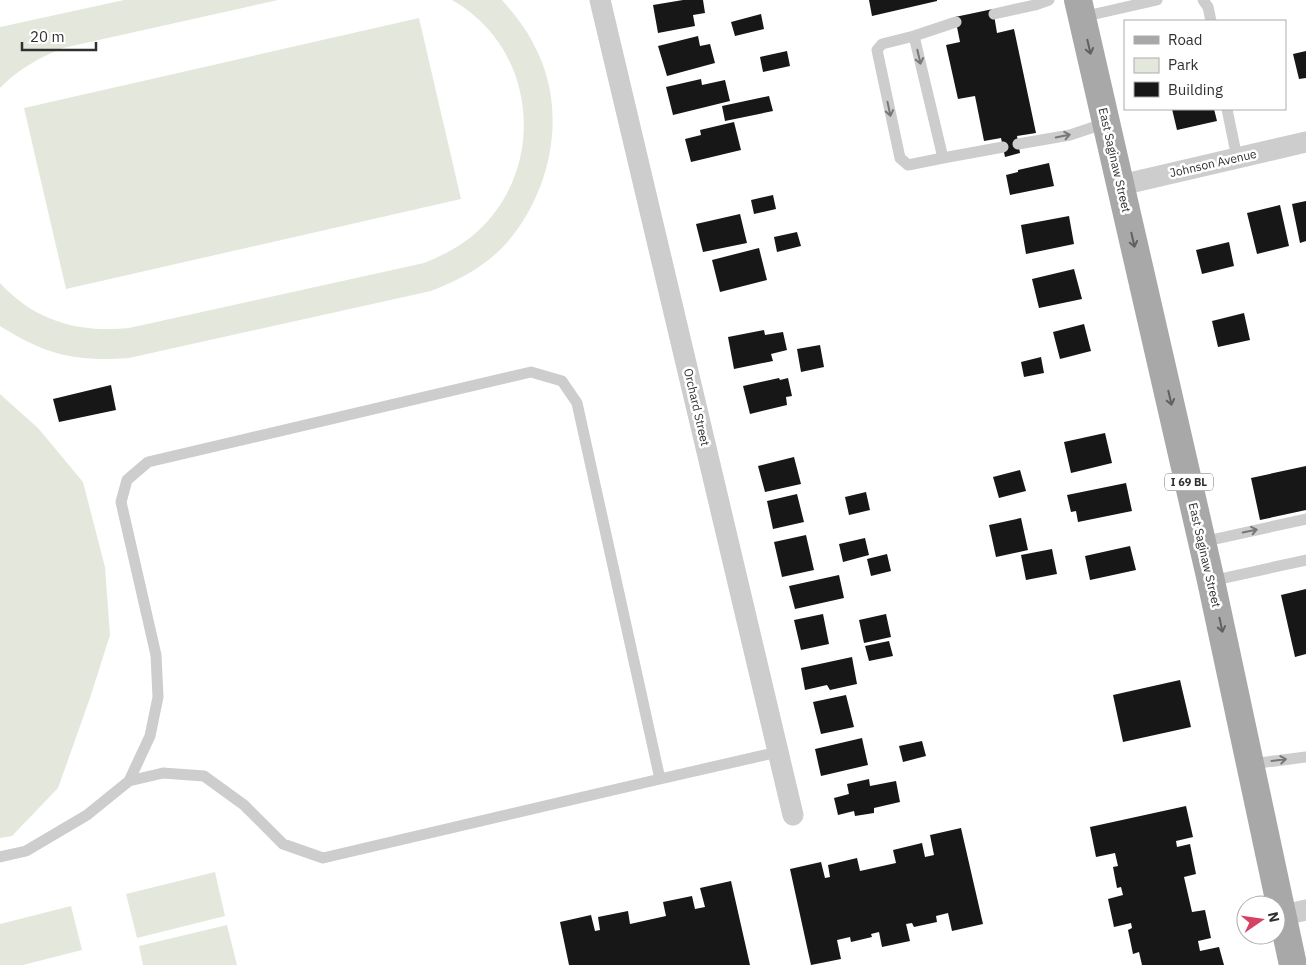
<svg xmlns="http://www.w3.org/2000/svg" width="1306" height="965" font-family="'IBM Plex Sans',sans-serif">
<rect width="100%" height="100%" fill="#fff"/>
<!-- green -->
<path fill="#e4e8dc" d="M124,0H278L63,48C39,58 18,69 0,88V27Z
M452,0H502C514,14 525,27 533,43C570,109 552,195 502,248C482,268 457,281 431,291L129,358C77,362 45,355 0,326V283C35,321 78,333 129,328L424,263C444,255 463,245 479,230C548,165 536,47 452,0Z
M419,18L461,199L66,289L24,108Z
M0,394L38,428L83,482L105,567L110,635L90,698L58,788L12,836L0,838Z
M215,872L225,916L137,938L126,894Z
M71,906L82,950L23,965H0V924Z
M227,925L237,965H143L139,946Z"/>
<!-- building -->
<path fill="#171717" d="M683,0H703L705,13L693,15L695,26L658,33L653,5Z
M869,0H937V1L872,16Z
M993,9L997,33L1014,29L1036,133L1017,136L1020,153L1005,157L1001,138L984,141L975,96L958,99L946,45L960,42L955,17Z
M761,14L764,29L735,36L731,22Z
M698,36L700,46L710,44L715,63L667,76L658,46Z
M787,51L790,66L763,72L760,57Z
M1306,51V78L1299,79L1293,54Z
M701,79L702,85L725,80L730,101L673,115L666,87Z
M769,96L773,111L725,121L722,106Z
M1172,109H1214L1217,121L1177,130Z
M734,122L741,150L691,162L685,139L701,135L700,130Z
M1049,163L1054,186L1010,195L1006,175L1018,172V170Z
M773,195L776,209L754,214L751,200Z
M1306,201V241L1300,243L1292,204Z
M1280,205L1289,246L1257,254L1247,213Z
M740,214L747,243L703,252L696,224Z
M1069,216L1074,244L1026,254L1021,225Z
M797,232L801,246L777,252L774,237Z
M1229,242L1234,266L1202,274L1196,250Z
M759,248L767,280L720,292L712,260Z
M1074,269L1082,299L1039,308L1032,279Z
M1244,313L1250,340L1218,347L1212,321Z
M1084,324L1091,351L1060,359L1053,332Z
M764,330L765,335L783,332L787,350L771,354L773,361L734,369L728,337Z
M820,345L824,367L801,372L797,349Z
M1041,357L1044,373L1024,377L1021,362Z
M779,378L780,380L788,378L792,396L786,397L787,405L750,414L743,386Z
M111,385L116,410L59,422L53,399Z
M1105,433L1112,463L1071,473L1064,442Z
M794,457L801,484L765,492L758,466Z
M1306,466V510L1260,520L1251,478Z
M1020,470L1026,491L999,498L993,477Z
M1126,483L1132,511L1078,522L1076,511L1071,512L1067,495Z
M866,492L870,510L849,515L845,497Z
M797,494L804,522L773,529L767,501Z
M1021,518L1028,550L996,557L989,525Z
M806,535L814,570L782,577L774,542Z
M865,538L869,555L843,562L839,544Z
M1130,546L1136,570L1090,580L1085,556Z
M1052,549L1057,574L1026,580L1021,555Z
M887,554L891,571L871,576L867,559Z
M839,575L844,598L795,609L789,586Z
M1306,589V654L1295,657L1281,595Z
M823,614L829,644L801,650L794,620Z
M886,614L891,637L864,643L859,620Z
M889,641L893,656L869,661L865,646Z
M852,657L857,684L830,690L827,685L805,690L801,668Z
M1180,680L1191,727L1123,742L1113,695Z
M846,695L854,727L821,734L813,702Z
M862,738L868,765L821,776L815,749Z
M922,741L926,756L903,762L899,746Z
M869,779L870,786L896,781L900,802L874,808V813L855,816L854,811L838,815L834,798L849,794L847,784Z
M1186,806L1193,837L1176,841L1177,847L1190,844L1196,874L1184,877L1192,912L1205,910L1211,938L1198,941L1200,951L1219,947L1224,965H1142L1139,952L1133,954L1128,930L1132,928L1131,923L1114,927L1108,899L1123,895L1121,887L1117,888L1113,867L1118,866L1115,853L1096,857L1090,827Z
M961,828L983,924L952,931L948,913L936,916L937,922L914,927L912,923L906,924L910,941L882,947L879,932L871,934L872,937L851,942L850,937L837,940L841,959L811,965L790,869L821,862L825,878L830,877L828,865L857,858L860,871L896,863L893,850L922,843L925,857L934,855L930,835Z
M731,881L750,965H569L560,922L591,915L595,931L600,930L598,917L628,911L630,924L666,916L663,902L692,896L695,909L705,907L700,888Z"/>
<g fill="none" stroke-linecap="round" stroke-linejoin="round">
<!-- lane -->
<path stroke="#cdcdcd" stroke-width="11" d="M1203,0L1208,7L1211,21
M994,14L1035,5L1049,0
M1082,17L1157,0
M956,22L914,36L943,158L1003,147
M914,36L882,44L877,50L900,158L908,165L943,158
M1227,109L1237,158
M1018,144L1070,135L1106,123
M1202,542L1306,519
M1211,581L1306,560
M1251,764L1306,757
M129,781L163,773L204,776L244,805L283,844L323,858L660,779
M0,857L26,851L87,815L129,781L150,736L158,697L156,655L121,502L127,480L148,462L531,372L562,381L577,403L660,779L778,752"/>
<!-- street -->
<path stroke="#cdcdcd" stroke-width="21" d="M600,0L793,815
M1121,185L1306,142
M1284,915L1306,910"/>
<!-- primary -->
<path stroke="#a8a8a8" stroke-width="28" d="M1078,0L1211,581L1293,965"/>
</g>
<!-- one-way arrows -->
<defs><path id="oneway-shaft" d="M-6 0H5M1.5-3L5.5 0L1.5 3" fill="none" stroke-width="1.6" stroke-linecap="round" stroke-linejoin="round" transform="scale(1.25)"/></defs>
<g stroke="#606060">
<use href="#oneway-shaft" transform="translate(1089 47) rotate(77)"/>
<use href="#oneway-shaft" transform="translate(1133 240) rotate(77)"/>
<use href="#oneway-shaft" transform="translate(1170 398) rotate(77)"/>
<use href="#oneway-shaft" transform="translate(1221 625) rotate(78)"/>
</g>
<g stroke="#777">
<use href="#oneway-shaft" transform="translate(919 57) rotate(77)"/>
<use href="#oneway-shaft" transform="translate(889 109) rotate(78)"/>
<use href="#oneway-shaft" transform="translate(1063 136) rotate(-11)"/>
<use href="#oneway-shaft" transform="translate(1250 531) rotate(-12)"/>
<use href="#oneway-shaft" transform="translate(1279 760) rotate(-7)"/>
</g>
<g text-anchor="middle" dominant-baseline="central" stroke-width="5" stroke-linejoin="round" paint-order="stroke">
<!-- shield labels -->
<rect fill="#fff" stroke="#6e6e6e" stroke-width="1" x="1165" y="473.5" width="48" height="17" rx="4"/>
<g font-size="11" font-weight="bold" fill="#303030">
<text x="1189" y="482">I 69 BL</text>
</g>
<!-- street labels -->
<g font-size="12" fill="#303030" stroke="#fff">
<text transform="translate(1115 160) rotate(77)">East Saginaw Street</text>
<text transform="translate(1213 163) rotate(-13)">Johnson Avenue</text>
<text transform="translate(697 407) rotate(77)">Orchard Street</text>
<text transform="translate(1205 555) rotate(77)">East Saginaw Street</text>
</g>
</g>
<!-- legend -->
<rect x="1124" y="20" width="162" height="90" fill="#ffffff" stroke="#acacac"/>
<rect x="1134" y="36" width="25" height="8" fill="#a8a8a8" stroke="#acacac"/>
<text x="1168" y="45" font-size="15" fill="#303030">Road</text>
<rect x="1134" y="58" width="25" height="15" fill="#e4e8dc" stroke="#acacac"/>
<text x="1168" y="70" font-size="15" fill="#303030">Park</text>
<rect x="1134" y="82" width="25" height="15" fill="#171717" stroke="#acacac"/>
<text x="1168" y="95" font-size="15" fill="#303030">Building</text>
<!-- north arrow -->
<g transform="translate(1261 920) rotate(77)"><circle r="24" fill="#ffffff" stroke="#acacac"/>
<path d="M0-4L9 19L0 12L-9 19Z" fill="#d64263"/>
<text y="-8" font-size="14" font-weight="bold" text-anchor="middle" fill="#303030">N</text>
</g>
<!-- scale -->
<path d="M22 42v8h74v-8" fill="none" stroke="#303030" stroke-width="2.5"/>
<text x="30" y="42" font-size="15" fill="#303030" stroke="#ffffff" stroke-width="4" paint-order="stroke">20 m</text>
</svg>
